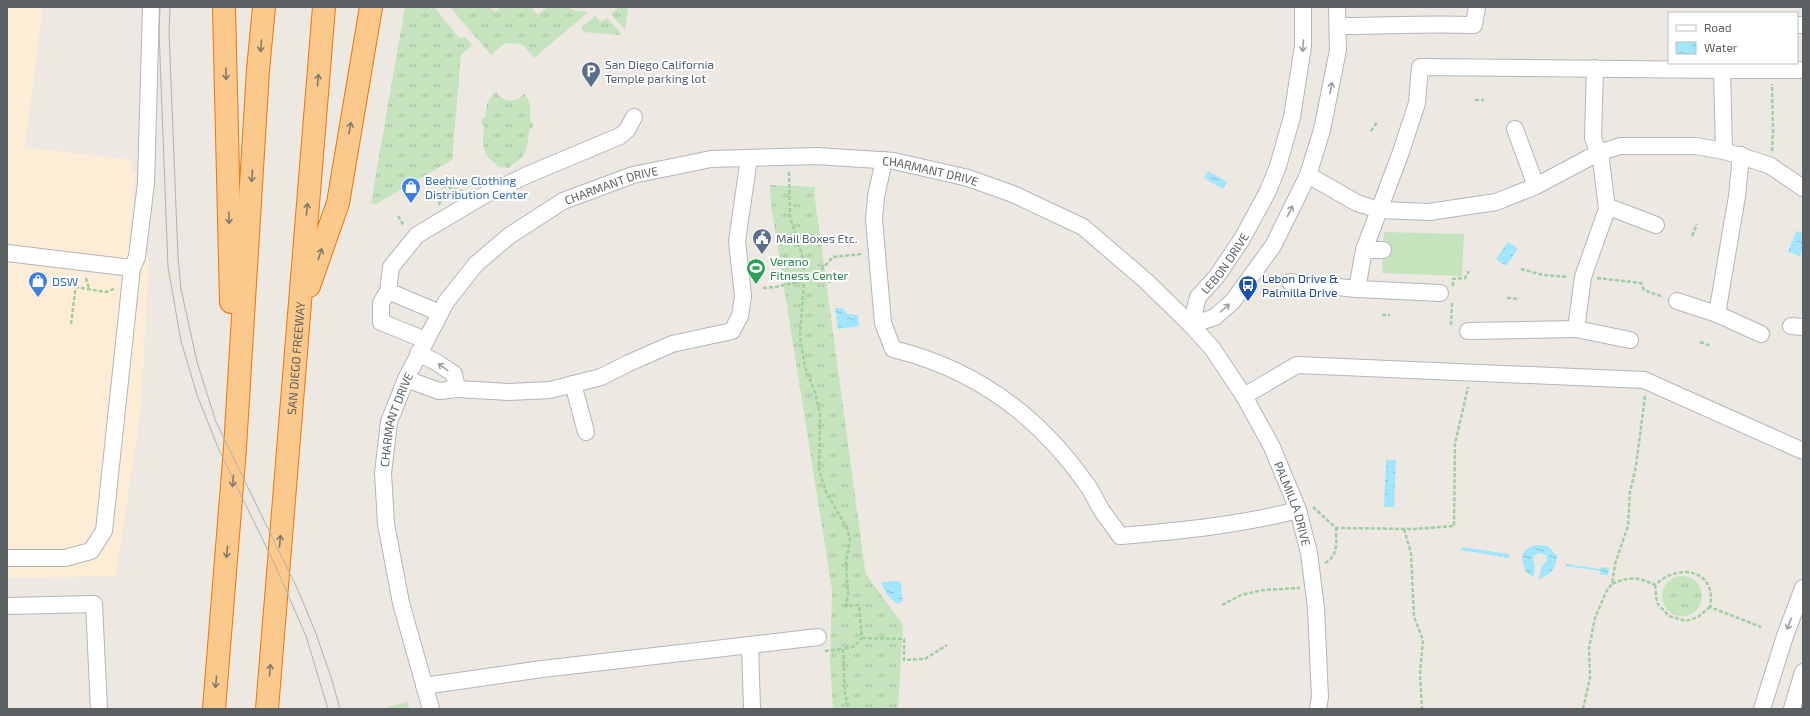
<svg xmlns="http://www.w3.org/2000/svg" width="1810" height="716" font-family="'Exo 2',sans-serif">
<defs>
<pattern id="grass-tufts" width="24" height="20" patternUnits="userSpaceOnUse"><rect width="24" height="20" fill="#c5e4be"/><path d="M3 7l-1-3M5 7V3M7 7l1-3M15 17l-1-3M17 17v-4M19 17l1-3" fill="none" stroke="#a3bc9e"/></pattern>
<pattern id="water-ripples" width="26" height="14" patternUnits="userSpaceOnUse"><rect width="26" height="14" fill="#a1e6fd"/><path d="M2 4q2-2 4 0t4 0M15 11q2-2 4 0t4 0" fill="none" stroke="#86bed0"/></pattern>
</defs>
<rect width="100%" height="100%" fill="#ede8e2"/>
<!-- commercial -->
<path fill="#fdedd6" d="M7,7H43L25,147L132,160L131,171H136L129,242L149,258L141,408L116,576L7,578Z"/>
<!-- grass -->
<path fill="url(#grass-tufts)" d="M405,7H429L431,9L434,7L459,38H462L465,37L472,45L461,55L452,160L376,204L371,203Z
M450,7H490L495,12L501,7H531L538,15L548,7H569L572,10L588,12L534,58L522,44L505,43L491,55Z
M616,7H628L625,30L611,14L617,9Z
M595,16L601,22L607,18L621,33L619,35L584,32L581,28Z
M496,91C502,103 515,104 524,94C531,101 531,110 530,120L533,123V127L529,130C528,146 527,158 511,165L510,168L498,167C497,163 492,162 489,158C481,149 483,137 484,126L481,123L482,119L485,117L487,103Z
M770,185L815,187V199L865,570L866,574L903,625L898,709H833L830,663L832,590L771,205Z
M1662 596a20 20 0 1 1 40 0a20 20 0 1 1-40 0Z
M407,702L410,709H382Z"/>
<!-- garden -->
<path fill="#c5e4be" d="M1384,232L1464,234L1462,276L1382,273Z"/>
<!-- water -->
<path fill="url(#water-ripples)" d="M1208,171L1227,182L1223,189L1204,178Z
M1796,231L1803,233V249L1800,256L1788,252Z
M1508,242L1518,249L1506,266L1496,259Z
M835,308H843L847,314L858,315L859,326L838,329Z
M1386,460H1396L1394,507H1384Z
M1535,545L1548,546L1557,556C1556,569 1550,575 1539,579L1541,568L1547,560L1546,555L1538,553L1533,557L1535,569L1533,577L1526,572C1520,558 1520,550 1535,545Z
M1462,547L1509,554V558L1461,550Z
M1566,564L1600,569L1601,567L1609,568L1608,575L1599,574L1600,571L1566,566Z
M900,581L903,601L899,604C892,602 883,590 881,582Z"/>
<g fill="none" stroke-linecap="round" stroke-linejoin="round">
<!-- minor casing -->
<g stroke="#b2b6b9" stroke-width="18">
<g id="minor">
<path d="M1797,25H1803"/>
<path d="M1338,26C1383,26 1428,23 1474,25L1477,7"/>
<path d="M1722,70L1724,151"/>
<path d="M1515,129L1536,186"/>
<path d="M884,160L876,197L874,219L883,323L893,349C975,369 1037,414 1085,482C1092,491 1096,501 1102,511C1108,519 1114,527 1120,536C1180,531 1240,525 1298,510"/>
<path d="M1308,175L1357,203L1379,210L1429,212L1496,202L1536,186L1598,153L1620,146H1695L1724,151L1769,165L1803,188"/>
<path d="M1607,209H1614L1656,225"/>
<path d="M1364,250H1383"/>
<path d="M7,253L132,268"/>
<path d="M1290,282L1357,289L1364,250L1401,152L1417,103L1420,67L1722,70H1803"/>
<path d="M1357,289L1440,293"/>
<path d="M388,291L440,313"/>
<path d="M1677,301L1717,314L1737,196L1741,155"/>
<path d="M1717,314L1761,334"/>
<path d="M1191,325L1215,317L1233,301L1273,246L1308,175L1322,130L1338,50L1337,7"/>
<path id="s1" d="M1191,325L1198,297L1217,276L1242,239L1268,191L1278,166L1292,117L1303,46V7"/>
<path d="M1791,326L1803,327"/>
<path d="M1576,329L1630,340"/>
<path d="M1468,331L1576,329L1583,277L1607,209L1601,160L1593,138L1595,68"/>
<path d="M425,340L381,322V303L388,291L391,267L417,235L481,197L527,175L620,136L627,130L634,117"/>
<path d="M406,379L439,391L457,389L454,374L436,362L418,353"/>
<path d="M573,384L586,432"/>
<path d="M457,389L509,392L550,390L601,377L629,363L672,344L732,331L740,316L743,296L737,241L749,158"/>
<path d="M1244,396L1297,365L1644,380L1803,451"/>
<path d="M7,558H65L91,551L104,531L132,268L137,257L146,183L151,7"/>
<path d="M7,606L94,604L99,709"/>
<path d="M750,645L818,637"/>
<path d="M424,686L542,669L750,645L752,709"/>
<path id="s2" d="M431,709L401,603L386,524L383,473L389,422L406,379L446,302L476,264L509,236L563,201L633,175L711,159L816,156L894,161L968,178L1013,194L1083,227L1146,281L1191,325L1212,348L1244,396L1272,447L1298,510L1309,553L1316,608L1320,697L1318,709"/>
<path d="M1762,709L1785,636L1803,588"/>
<path d="M1792,709L1803,672"/>
</g>
</g>
<!-- highway casing -->
<g stroke="#ea7705" stroke-width="24">
<g id="highway">
<path d="M224,7L231,302"/>
<path d="M309,286L338,203L371,7"/>
<path d="M214,709L235,448L258,70L264,7"/>
<path id="s3" d="M267,709L324,7"/>
</g>
</g>
<!-- path -->
<path stroke="#9ecfa1" stroke-width="2.5" stroke-dasharray="4 2" stroke-linecap="butt" d="M1475,100H1484
M1371,131L1378,121
M1772,151L1773,130L1772,84
M789,172L790,217L803,258L804,280L800,336L805,367L815,392L820,414L819,470L826,492L847,528L850,541L846,561L848,594L846,606L859,605L862,638L855,646L843,649L845,694L849,709
M439,205L444,186L462,191
M398,216L404,226
M1692,236L1697,224
M1521,269L1543,275L1568,277
M86,278L89,288
M1597,278L1641,283L1644,290L1663,297
M813,279L833,257L862,254
M1453,286V279L1465,278L1469,271
M75,287L106,292L116,288
M763,288L775,287L813,279L831,282
M1507,298L1518,299
M1452,303L1451,324L1454,325
M1382,315H1390
M71,324L77,276
M1700,342L1711,346
M1645,396L1636,466L1630,492L1628,526L1615,564L1612,584C1630,576 1638,577 1655,585C1659,582 1663,578 1668,576C1693,565 1716,578 1710,607L1761,627
M1313,507L1336,528L1414,529L1454,526L1455,444L1468,387
M1404,529L1411,553L1414,617L1423,640L1420,674L1422,709
M1325,563C1339,556 1336,541 1336,528
M1655,585L1657,603L1669,616L1686,621L1698,617L1710,607
M1222,605L1241,595L1263,590L1300,588
M862,638L904,639V660L925,659L947,645
M825,651L843,649
M1583,709L1590,678L1589,648L1595,618L1607,590L1612,584"/>
<!-- minor -->
<use href="#minor" stroke="#fff" stroke-width="16"/>
<!-- highway -->
<use href="#highway" stroke="#fbc98b" stroke-width="22"/>
<!-- tram -->
<path stroke="#b1b2b2" stroke-width="1" d="M160,7L159,31L168,267L181,341L197,395L219,450L275,565L306,636L328,709
M170,7L169,32L178,257L181,289L197,362L216,422L298,590L315,631L332,680L340,709"/>
</g>
<!-- one-way arrows -->
<defs><path id="oneway-shaft" d="M-6 0H5M1.5-3L5.5 0L1.5 3" fill="none" stroke-width="1.6" stroke-linecap="round" stroke-linejoin="round"/></defs>
<g stroke="#827a6c">
<use href="#oneway-shaft" transform="translate(261 46) rotate(95)"/>
<use href="#oneway-shaft" transform="translate(226 74) rotate(89)"/>
<use href="#oneway-shaft" transform="translate(318 80) rotate(-85)"/>
<use href="#oneway-shaft" transform="translate(350 128) rotate(-80)"/>
<use href="#oneway-shaft" transform="translate(252 176) rotate(94)"/>
<use href="#oneway-shaft" transform="translate(307 209) rotate(-85)"/>
<use href="#oneway-shaft" transform="translate(229 218) rotate(89)"/>
<use href="#oneway-shaft" transform="translate(320 254) rotate(-71)"/>
<use href="#oneway-shaft" transform="translate(233 481) rotate(95)"/>
<use href="#oneway-shaft" transform="translate(280 541) rotate(-85)"/>
<use href="#oneway-shaft" transform="translate(227 552) rotate(95)"/>
<use href="#oneway-shaft" transform="translate(270 670) rotate(-85)"/>
<use href="#oneway-shaft" transform="translate(216 682) rotate(95)"/>
</g>
<g stroke="#9c9fa1">
<use href="#oneway-shaft" transform="translate(1303 46) rotate(94)"/>
<use href="#oneway-shaft" transform="translate(1331 88) rotate(-79)"/>
<use href="#oneway-shaft" transform="translate(1290 211) rotate(-64)"/>
<use href="#oneway-shaft" transform="translate(1225 308) rotate(-42)"/>
<use href="#oneway-shaft" transform="translate(443 367) rotate(-144)"/>
<use href="#oneway-shaft" transform="translate(1789 624) rotate(111)"/>
</g>
<!-- icons -->
<defs>
<g id="parking-pin" transform="scale(1)"><path d="M0 17L-7.5 6A9.5 9.5 0 1 1 7.5 6Z" fill="#5c6f8a" stroke="#fff"/><path d="M-3.5-5.5H1a3.5 3.5 0 0 1 0 7H-1V5.5H-3.5ZM-1-3.4V-.6H.8a1.4 1.4 0 0 0 0-2.8Z" fill="#fff"/></g>
<g id="shop-pin" transform="scale(1)"><path d="M0 17L-7.5 6A9.5 9.5 0 1 1 7.5 6Z" fill="#3f7fe0" stroke="#fff"/><path d="M-5-2.5h2.3a2.7 3.5 0 0 1 5.4 0H5L5.5 6h-11ZM-1.5-2.5h3a1.5 2.3 0 0 0-3 0Z" fill="#fff"/></g>
<g id="civic-pin" transform="scale(1)"><path d="M0 17L-7.5 6A9.5 9.5 0 1 1 7.5 6Z" fill="#5c6f8a" stroke="#fff"/><path d="M-.6-6.5H3V-4.5H.6V-3L4-1V1h2V6H-6V1h2V-1L-.6-3ZM-1.2 2.5V6h2.4V2.5Z" fill="#fff"/></g>
<g id="stadium-pin" transform="scale(1)"><path d="M0 17L-7.5 6A9.5 9.5 0 1 1 7.5 6Z" fill="#2e9e5b" stroke="#fff"/><path d="M0-5a6.5 5 0 1 0 0 10a6.5 5 0 1 0 0-10ZM-3.5-1.8h7v3.6h-7Z" fill="#fff"/></g>
<g id="bus-pin" transform="scale(1)"><path d="M0 17L-7.5 6A9.5 9.5 0 1 1 7.5 6Z" fill="#1a4fb4" stroke="#fff"/><path d="M-5-6H5V4H4V6H2V4H-2V6H-4V4H-5ZM-3.5-4V0h7V-4ZM-3.5 1.2v1.5H-2V1.2ZM2 1.2v1.5H3.5V1.2Z" fill="#fff"/></g>
</defs>
<g fill-rule="evenodd">
<use href="#parking-pin" x="591" y="71"/>
<use href="#shop-pin" x="411" y="187"/>
<use href="#civic-pin" x="762" y="238"/>
<use href="#stadium-pin" x="756" y="268"/>
<use href="#shop-pin" x="38" y="281"/>
<use href="#bus-pin" x="1248" y="285"/>
</g>
<g text-anchor="middle" dominant-baseline="central" stroke-width="4" stroke-linejoin="round" paint-order="stroke">
<!-- service labels -->
<g font-size="12" fill="#4e5e75" stroke="#fff" text-anchor="start">
<text x="605" y="64">San Diego California<tspan x="605" dy="14">Temple parking lot</tspan></text>
<text x="776" y="238">Mail Boxes Etc.</text>
</g>
<!-- street labels -->
<g font-size="12" fill="#5a5f62" stroke="#fff">
<text stroke="none"><textPath href="#s2" startOffset="957">CHARMANT DRIVE</textPath></text>
<text stroke="none"><textPath href="#s2" startOffset="633">CHARMANT DRIVE</textPath></text>
<text stroke="none"><textPath href="#s1" startOffset="72">LEBON DRIVE</textPath></text>
<text stroke="none"><textPath href="#s3" startOffset="352">SAN DIEGO FREEWAY</textPath></text>
<text stroke="none"><textPath href="#s2" startOffset="297">CHARMANT DRIVE</textPath></text>
<text stroke="none"><textPath href="#s2" startOffset="1474">PALMILLA DRIVE</textPath></text>
</g>
<!-- shop labels -->
<g font-size="12" fill="#366cbe" stroke="#fff" text-anchor="start">
<text x="425" y="180">Beehive Clothing<tspan x="425" dy="14">Distribution Center</tspan></text>
<text x="52" y="281">DSW</text>
</g>
<!-- leisure labels -->
<g font-size="12" fill="#27864d" stroke="#fff" text-anchor="start">
<text x="770" y="261">Verano<tspan x="770" dy="14">Fitness Center</tspan></text>
</g>
<!-- transit labels -->
<g font-size="12" fill="#164399" stroke="#fff" text-anchor="start">
<text x="1262" y="278">Lebon Drive &amp;<tspan x="1262" dy="14">Palmilla Drive</tspan></text>
</g>
</g>
<!-- border -->
<rect width="1810" height="716" fill="none" stroke="#5a5f62" stroke-width="16"/>
<!-- legend -->
<rect x="1668" y="12" width="130" height="52" fill="#ffffff" stroke="#bdbfc0"/>
<rect x="1676" y="25" width="20" height="6" fill="#ffffff" stroke="#bdbfc0"/>
<text x="1704" y="32" font-size="12" fill="#5a5f62">Road</text>
<rect x="1676" y="42" width="20" height="12" fill="url(#water-ripples)" stroke="#bdbfc0"/>
<text x="1704" y="52" font-size="12" fill="#5a5f62">Water</text>
</svg>
